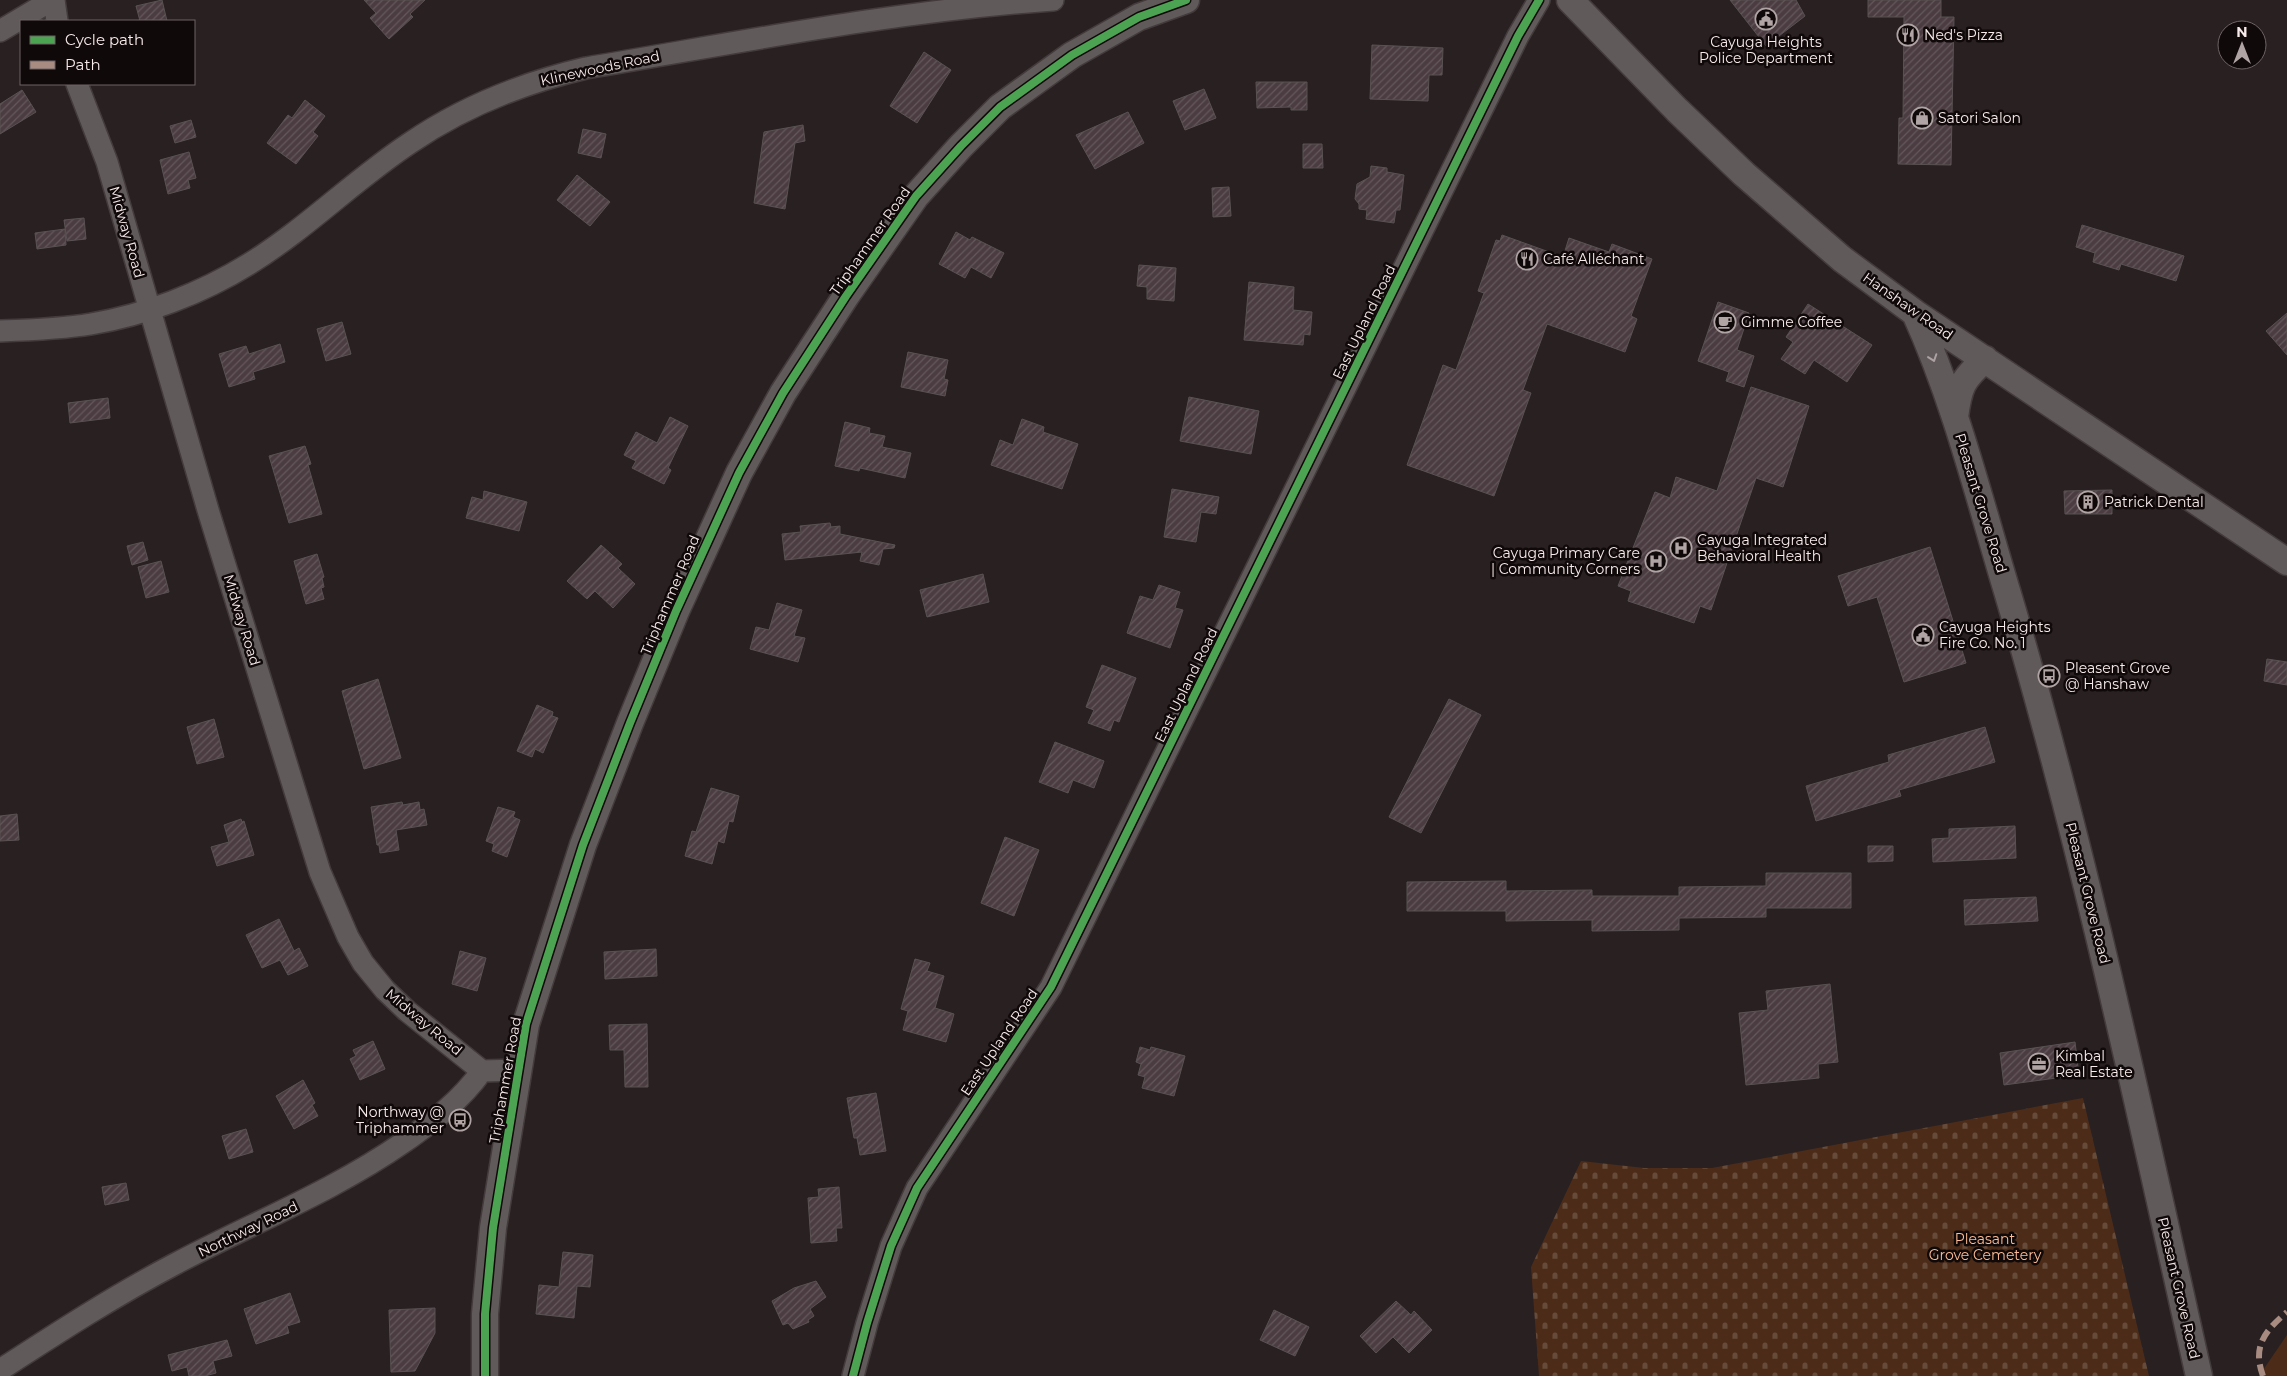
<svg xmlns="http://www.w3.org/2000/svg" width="2287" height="1376" font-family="Montserrat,sans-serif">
<defs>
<pattern id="cemetery-stones" width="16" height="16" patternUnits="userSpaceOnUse" patternTransform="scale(1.25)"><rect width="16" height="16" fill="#4c2c18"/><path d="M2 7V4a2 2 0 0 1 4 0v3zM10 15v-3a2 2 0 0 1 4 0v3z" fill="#674b3a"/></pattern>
<pattern id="building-hatch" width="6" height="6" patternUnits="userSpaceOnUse" patternTransform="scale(1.25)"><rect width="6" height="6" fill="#4a3c41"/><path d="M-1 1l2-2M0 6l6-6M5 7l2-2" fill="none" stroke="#65585d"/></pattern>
</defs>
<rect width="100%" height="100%" fill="#292021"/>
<!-- green -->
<path fill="#4c2c18" d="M2287,1335V1376H2259Z"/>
<!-- cemetery -->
<path fill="url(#cemetery-stones)" d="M2083,1098L2149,1376H1539L1531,1267L1581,1161L1644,1168H1712Z"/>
<!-- building -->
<path fill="url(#building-hatch)" stroke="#595253" d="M162,0L167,21H140L136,6Z
M364,0H425L410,14L413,17L389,39L370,18L376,13Z
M1730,0H1796L1805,16L1766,46Z
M1868,0H1941V17H1954L1951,165L1898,164L1899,118H1903L1904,17H1868Z
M1372,45L1443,48L1442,75H1429L1428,101L1370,99Z
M924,52L951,70L917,123L890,106Z
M1256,82H1307V110H1291V107L1257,108Z
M1204,89L1216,118L1185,130L1173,101Z
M22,90L36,112L0,134V104Z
M305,100L325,116L313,132L318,136L296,164L267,143L288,115L292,118Z
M1128,112L1144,143L1095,169L1076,135Z
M191,120L196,137L175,143L170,126Z
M803,125L805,141L795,143L785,209L754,203L764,132Z
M583,129L606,134L601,158L578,153Z
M1303,144H1322L1323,168H1303Z
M189,152L196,178L188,180L190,188L168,194L160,160Z
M1371,166L1387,168V172L1404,175L1400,210H1396L1394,223L1366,219L1367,210L1359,209V204L1355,199L1357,184L1370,177Z
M577,175L610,202L590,226L557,200Z
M1229,187L1231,216L1213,217L1212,188Z
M84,218L86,239L67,241L64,220Z
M2082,225L2184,256L2176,281L2121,264L2119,270L2093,262L2095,253L2076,247Z
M65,229L66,245L37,249L35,233Z
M956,232L970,240L972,237L1004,253L991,278L971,267L965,278L939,264Z
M1502,235L1563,257L1569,238L1609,252L1612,244L1652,259L1631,316L1637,319L1625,352L1547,324L1523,390L1531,393L1494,496L1407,465L1443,365L1456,370L1484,293L1478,291L1496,240L1500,241Z
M1139,265L1176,268L1174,301L1147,299V287L1137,286Z
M1249,282L1294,287L1293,310L1312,312L1310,335L1304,334L1303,345L1244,340Z
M1718,302L1749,313L1737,350L1754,356L1744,387L1726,381L1729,372L1698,361Z
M1808,304L1872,345L1847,382L1814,360L1805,374L1781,359L1793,342L1786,337Z
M2287,313V355L2266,331Z
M342,322L351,354L326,361L317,329Z
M280,344L285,362L253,372L255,379L229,387L219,354L246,346L249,354Z
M908,352L948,360L944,379L948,380L945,396L901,387Z
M1751,387L1809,406L1783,487L1756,478L1711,610L1700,606L1694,623L1628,601L1631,591L1618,586L1655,492L1670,498L1676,477L1717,491Z
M1189,397L1259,411L1251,454L1180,441Z
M108,398L110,418L70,423L68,403Z
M670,417L688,426L668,468L671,470L664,484L632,468L636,461L624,455L636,432L657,443Z
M1022,419L1044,427L1043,432L1078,444L1062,489L991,465L1000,440L1013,445Z
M845,422L870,428L869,433L885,436L882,447L911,453L905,478L860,468L859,471L835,466Z
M305,446L311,464L308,465L322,514L289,523L269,456Z
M1172,489L1219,497L1216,514L1201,512L1196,542L1164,537Z
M2112,490V514H2065L2064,491Z
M484,491L527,502L519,531L466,518L472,497L483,500Z
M830,523L831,527L840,526V534L895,545L894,548L883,549L879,565L860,561L862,552L785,560L782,534L801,532L800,526Z
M143,542L148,560L132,565L127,546Z
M601,545L622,564L618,568L635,584L613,608L595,591L587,599L567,581Z
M1930,547L1966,663L1904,682L1877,597L1848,606L1838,576Z
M317,554L324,577L322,578L324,587L321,588L324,599L306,604L294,561Z
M161,561L169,592L146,598L138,567Z
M983,574L989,602L927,617L920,590Z
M1159,585L1180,592L1175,608L1183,610L1170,648L1127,633L1140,596L1153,600Z
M777,603L802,610L794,636L805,638L798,662L750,649L756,627L769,630Z
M2267,659L2287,662V685L2264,681Z
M1102,665L1136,678L1119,722L1114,720L1110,731L1088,723L1094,710L1086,707Z
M378,679L401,758L364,769L342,691Z
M1449,699L1481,715L1421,833L1389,817Z
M537,705L553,712L552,716L558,718L543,753L535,749L532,757L517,751Z
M214,719L224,757L197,764L187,727Z
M1985,727L1995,762L1899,790L1901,796L1816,821L1806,786L1889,762L1888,755Z
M1055,742L1104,761L1094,788L1073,780L1068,793L1039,782Z
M711,788L739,796L733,822L729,821L724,843L718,841L712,864L685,856L692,831L696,832Z
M402,802L403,805L419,802L420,810L424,809L427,825L396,830L399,850L380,853L379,845H377L371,807Z
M498,807L515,812L513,817L520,820L507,857L492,851L494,844L486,841Z
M17,814L19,840L0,841V816Z
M241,819L242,822L244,821L254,855L217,866L211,847L229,842L224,825Z
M2015,826L2016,858L1933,862L1932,839L1949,838V829Z
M1005,837L1039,850L1014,916L981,903Z
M1868,846H1893V861L1868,862Z
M1766,873H1851V908H1766V917L1679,918V930L1592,931V920L1506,921V911H1407V882L1506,881V891L1592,890V896H1679V887L1766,886Z
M2036,897L2038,921L1965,925L1964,900Z
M279,919L294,951L299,948L308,966L288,975L280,960L262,968L246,935Z
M656,949L657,976L605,979L604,952Z
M460,951L486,958L477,991L452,984Z
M915,959L930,963L927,971L944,976L935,1008L954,1014L946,1042L903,1030L908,1011L901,1009Z
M1830,984L1838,1062L1818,1064L1819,1078L1746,1085L1739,1013L1768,1010L1766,991Z
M647,1024L648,1087H625L624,1050H610L609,1025Z
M373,1041L385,1069L360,1080L350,1059L356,1056L353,1050Z
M2075,1042L2079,1075L2004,1085L2000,1053Z
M1140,1047L1150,1050L1151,1047L1185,1056L1174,1096L1142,1088L1145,1077L1138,1075L1141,1064L1136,1062Z
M303,1080L315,1103L312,1105L318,1116L294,1129L276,1096Z
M876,1093L886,1151L860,1155L857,1138H854L847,1098Z
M246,1129L253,1152L229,1159L222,1136Z
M126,1183L129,1200L105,1205L102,1187Z
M839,1187L842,1228H836L837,1241L811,1243L808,1198L819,1197L818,1189Z
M563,1252L593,1255L590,1287L577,1286L574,1318L536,1314L539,1285L559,1287Z
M816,1281L826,1297L810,1309L814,1316L808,1320L809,1322L793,1329L788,1323L783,1325L772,1301L794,1288Z
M290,1293L300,1322L287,1326L289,1333L256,1344L244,1309Z
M1396,1301L1411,1315L1414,1311L1432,1330L1409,1353L1393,1337L1376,1353L1360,1336Z
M435,1308V1333L415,1371L391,1372L389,1310Z
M1274,1310L1309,1327L1295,1356L1260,1340Z
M227,1340L232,1356L213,1361L216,1373L205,1376H189L187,1367L172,1371L168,1355Z"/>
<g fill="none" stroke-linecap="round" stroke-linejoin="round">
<!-- minor casing -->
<g stroke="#433b3c" stroke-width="24">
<path id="minor" d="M54,0L57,21
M0,31L52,0
M77,84L107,162L208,510L320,872L348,937L363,963L385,990L407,1011L482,1071L518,1070
M0,331C30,330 61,329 91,324C145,315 202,293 249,264C306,229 354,180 410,143C464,106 523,83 586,68C742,42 896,11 1053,0
M0,1370C57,1333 114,1296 175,1264C252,1223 332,1192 404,1142C435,1120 460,1101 482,1071
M853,1376L867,1323L891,1246L917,1188L1051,987L1518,36L1539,0"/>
</g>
<!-- tertiary casing -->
<g stroke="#433b3c" stroke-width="29">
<path id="tertiary" d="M1570,0L1677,110L1744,174L1842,259L1915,313L2287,562
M1915,313C1955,401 1979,498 2007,591C2084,849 2140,1113 2199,1376
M1955,417C1959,386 1962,380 1985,359
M485,1376V1314L493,1228L526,1024L583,845L630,723L676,611L739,473L783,393L846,296L916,196L961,146L1000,107L1072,55L1139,17L1186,0"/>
</g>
<!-- minor -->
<use href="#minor" stroke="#615a5b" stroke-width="21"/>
<!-- tertiary -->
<use href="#tertiary" stroke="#615a5b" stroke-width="26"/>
<!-- quiet -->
<path stroke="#a88b81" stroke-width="6" stroke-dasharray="12 6" stroke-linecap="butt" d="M2263,1376C2252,1346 2265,1331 2287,1312"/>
<!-- cycleway casing -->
<g stroke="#100909" stroke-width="11">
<path id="cycleway" d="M485,1376V1314L493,1228L526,1024L583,845L630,723L676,611L739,473L783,393L846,296L916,196L961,146L1000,107L1072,55L1139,17L1186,0
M853,1376L867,1323L891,1246L917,1188L1051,987L1518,36L1539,0"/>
</g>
<!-- cycleway -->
<use href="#cycleway" stroke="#4ca352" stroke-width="8"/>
</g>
<!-- one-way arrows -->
<defs><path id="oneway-chevron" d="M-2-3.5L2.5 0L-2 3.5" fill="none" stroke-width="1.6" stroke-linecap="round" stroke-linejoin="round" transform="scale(1.25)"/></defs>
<use stroke="#aca2a4" href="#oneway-chevron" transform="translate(1933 358) rotate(71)"/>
<!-- icons -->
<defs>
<g id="civic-ring" transform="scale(1.125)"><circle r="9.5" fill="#100909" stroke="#b0a4a5" stroke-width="1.5"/><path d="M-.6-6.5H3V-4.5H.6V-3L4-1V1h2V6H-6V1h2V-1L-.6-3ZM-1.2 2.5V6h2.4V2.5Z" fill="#b0a4a5"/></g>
<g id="restaurant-ring" transform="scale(1.125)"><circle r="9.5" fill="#100909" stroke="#b0a4a5" stroke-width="1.5"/><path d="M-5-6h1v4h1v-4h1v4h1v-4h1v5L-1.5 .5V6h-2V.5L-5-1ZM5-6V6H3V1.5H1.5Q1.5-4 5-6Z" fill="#b0a4a5"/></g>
<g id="shop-ring" transform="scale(1.125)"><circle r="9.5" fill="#100909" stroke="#b0a4a5" stroke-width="1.5"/><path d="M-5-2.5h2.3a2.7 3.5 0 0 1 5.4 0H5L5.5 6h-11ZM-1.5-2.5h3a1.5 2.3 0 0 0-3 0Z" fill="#b0a4a5"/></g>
<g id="cafe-ring" transform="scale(1.125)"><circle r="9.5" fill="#100909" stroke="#b0a4a5" stroke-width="1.5"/><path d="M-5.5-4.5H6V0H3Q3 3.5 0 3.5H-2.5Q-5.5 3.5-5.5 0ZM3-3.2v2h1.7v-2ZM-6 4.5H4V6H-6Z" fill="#b0a4a5"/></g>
<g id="building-ring" transform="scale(1.125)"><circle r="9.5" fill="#100909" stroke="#b0a4a5" stroke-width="1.5"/><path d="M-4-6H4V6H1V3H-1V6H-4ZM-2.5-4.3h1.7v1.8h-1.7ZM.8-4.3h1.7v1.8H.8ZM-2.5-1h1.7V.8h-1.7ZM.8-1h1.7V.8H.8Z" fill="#b0a4a5"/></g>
<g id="hospital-ring" transform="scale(1.125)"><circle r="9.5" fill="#100909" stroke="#b0a4a5" stroke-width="1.5"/><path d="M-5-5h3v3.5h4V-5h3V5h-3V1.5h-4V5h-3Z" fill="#b0a4a5"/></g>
<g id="bus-ring" transform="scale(1.125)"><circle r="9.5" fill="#100909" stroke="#b0a4a5" stroke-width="1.5"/><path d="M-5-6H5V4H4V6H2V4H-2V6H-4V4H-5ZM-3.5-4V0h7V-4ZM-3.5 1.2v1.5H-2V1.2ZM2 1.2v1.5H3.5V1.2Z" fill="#b0a4a5"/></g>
<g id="office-ring" transform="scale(1.125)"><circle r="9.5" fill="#100909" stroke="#b0a4a5" stroke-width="1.5"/><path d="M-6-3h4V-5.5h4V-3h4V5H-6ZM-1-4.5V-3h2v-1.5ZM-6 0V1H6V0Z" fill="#b0a4a5"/></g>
</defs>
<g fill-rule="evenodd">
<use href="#civic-ring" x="1766" y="19"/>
<use href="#restaurant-ring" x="1908" y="35"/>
<use href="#shop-ring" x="1922" y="118"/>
<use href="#restaurant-ring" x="1527" y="259"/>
<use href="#cafe-ring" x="1725" y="322"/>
<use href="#building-ring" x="2088" y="502"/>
<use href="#hospital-ring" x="1681" y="548"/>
<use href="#hospital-ring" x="1656" y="561"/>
<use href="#civic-ring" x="1923" y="635"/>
<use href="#bus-ring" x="2049" y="676"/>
<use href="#office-ring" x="2039" y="1064"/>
<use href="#bus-ring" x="460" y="1120"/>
</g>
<g text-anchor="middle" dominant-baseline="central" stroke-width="5" stroke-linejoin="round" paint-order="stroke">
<!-- poi labels -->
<g font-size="14" fill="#f8ebec" stroke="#100909" text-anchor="start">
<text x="1924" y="35">Ned's Pizza</text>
<text x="1766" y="42" text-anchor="middle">Cayuga Heights<tspan x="1766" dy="16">Police Department</tspan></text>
<text x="1938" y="118">Satori Salon</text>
<text x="1543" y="259">Café Alléchant</text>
<text x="1741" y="322">Gimme Coffee</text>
<text x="2104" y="502">Patrick Dental</text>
<text x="1697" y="540">Cayuga Integrated<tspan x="1697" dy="16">Behavioral Health</tspan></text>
<text x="1640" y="553" text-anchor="end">Cayuga Primary Care<tspan x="1640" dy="16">| Community Corners</tspan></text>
<text x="1939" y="627">Cayuga Heights<tspan x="1939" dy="16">Fire Co. No. 1</tspan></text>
<text x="2065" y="668">Pleasent Grove<tspan x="2065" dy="16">@ Hanshaw</tspan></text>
<text x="2055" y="1056">Kimbal<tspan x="2055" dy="16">Real Estate</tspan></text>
<text x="444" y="1112" text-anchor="end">Northway @<tspan x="444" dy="16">Triphammer</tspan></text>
</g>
<!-- street labels -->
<g font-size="14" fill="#f8ebec" stroke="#100909">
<text transform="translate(600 68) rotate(-12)">Klinewoods Road</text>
<text transform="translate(127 232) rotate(74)">Midway Road</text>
<text transform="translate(870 241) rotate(-55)">Triphammer Road</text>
<text transform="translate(1908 306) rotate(35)">Hanshaw Road</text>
<text transform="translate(1364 322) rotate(-64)">East Upland Road</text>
<text transform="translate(1981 503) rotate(73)">Pleasant Grove Road</text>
<text transform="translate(670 595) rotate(-67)">Triphammer Road</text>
<text transform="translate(242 620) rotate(73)">Midway Road</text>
<text transform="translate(1186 685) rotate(-64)">East Upland Road</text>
<text transform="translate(2088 893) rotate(76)">Pleasant Grove Road</text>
<text transform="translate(424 1022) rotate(40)">Midway Road</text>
<text transform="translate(999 1042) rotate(-56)">East Upland Road</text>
<text transform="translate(505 1080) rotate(-80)">Triphammer Road</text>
<text transform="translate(248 1229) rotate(-26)">Northway Road</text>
<text transform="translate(2179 1288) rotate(77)">Pleasant Grove Road</text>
</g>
<!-- park labels -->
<g font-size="14" fill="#fcbc95" stroke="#100909">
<text x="1985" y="1239">Pleasant<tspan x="1985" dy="16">Grove Cemetery</tspan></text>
</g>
</g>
<!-- legend -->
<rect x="20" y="20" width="175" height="65" fill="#100909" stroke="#6d6364"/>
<rect x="30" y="36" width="25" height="8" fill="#4ca352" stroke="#6d6364"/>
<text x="65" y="45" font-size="15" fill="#f8ebec">Cycle path</text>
<rect x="30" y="61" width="25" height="8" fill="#a88b81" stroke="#6d6364"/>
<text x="65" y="70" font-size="15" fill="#f8ebec">Path</text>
<!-- north arrow -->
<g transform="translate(2242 45)"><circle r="24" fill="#100909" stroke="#6d6364"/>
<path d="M0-4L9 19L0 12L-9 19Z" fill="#b0a4a5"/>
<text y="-8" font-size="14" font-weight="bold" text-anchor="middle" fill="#f8ebec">N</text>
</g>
</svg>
